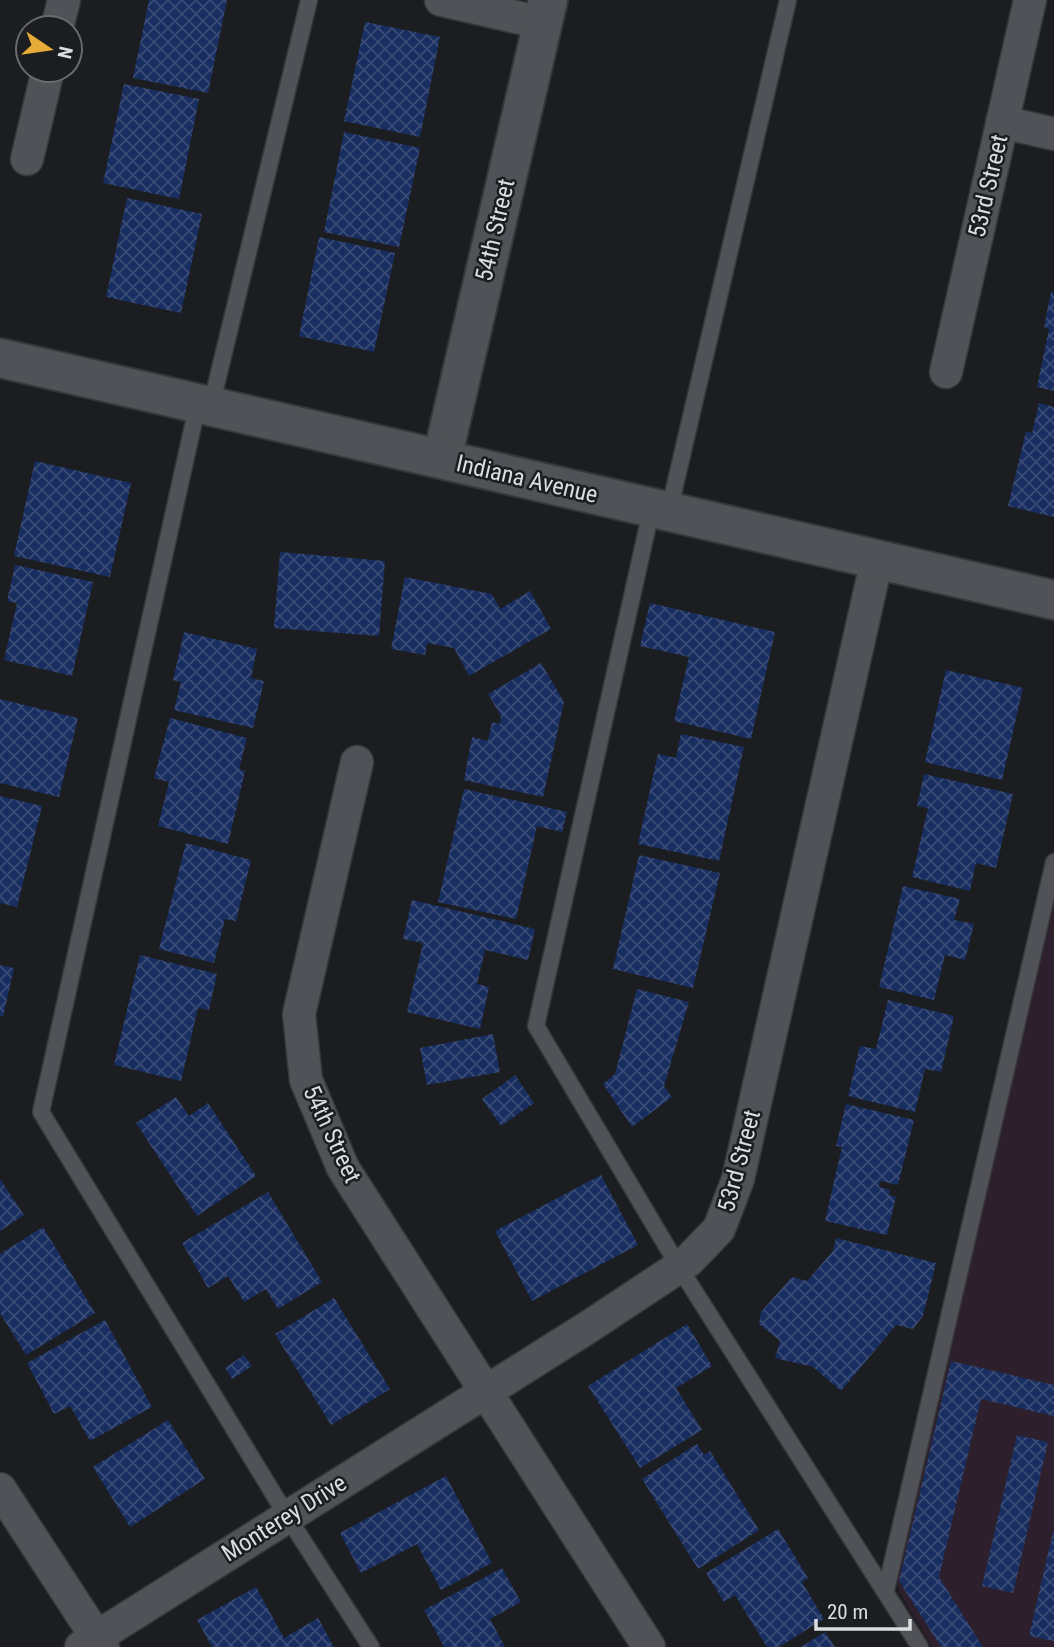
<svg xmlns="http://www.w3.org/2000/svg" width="1054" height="1647" font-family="'Roboto Condensed',sans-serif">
<defs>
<pattern id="building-cross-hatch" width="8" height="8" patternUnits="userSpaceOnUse" patternTransform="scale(1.75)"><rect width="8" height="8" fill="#192e60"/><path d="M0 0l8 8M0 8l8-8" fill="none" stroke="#3a4c76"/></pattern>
</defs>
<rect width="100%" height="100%" fill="#1b1d21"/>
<!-- commercial -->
<path fill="#2d1f2b" d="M1054,879V1647H932L900,1593L895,1577Z"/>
<!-- building -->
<path fill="url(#building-cross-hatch)" d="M149,0H227L208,93L133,78Z
M365,22L440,37L420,137L344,121Z
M124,84L199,99L179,199L103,183Z
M344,132L420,148L399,247L324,232Z
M127,198L202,214L181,313L106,297Z
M319,237L395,253L374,352L299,336Z
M1051,292L1054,293V391L1037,387L1049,329L1044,327Z
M1039,403L1054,407V517L1008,506L1026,431L1032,433Z
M35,461L131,483L110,577L14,556Z
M280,552L385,561L379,636L274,628Z
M15,565L93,582L72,676L4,660L17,603L7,601Z
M405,577L492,594L500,609L530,591L551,629L469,676L454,648L427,643L425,655L391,649Z
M650,603L775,632L751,739L674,721L689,657L640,646Z
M184,632L257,649L251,678L264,681L253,728L174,710L181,682L173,680Z
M541,663L564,702L543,797L464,780L472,737L488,741L492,722L500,724L501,716L488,694Z
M946,670L1023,688L1002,780L925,762Z
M0,699L78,718L59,797L0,783Z
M170,718L247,738L239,769L245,771L228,844L158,826L169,782L154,778Z
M681,734L744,747L719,861L638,844L658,754L676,758Z
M924,774L1013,794L996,868L976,863L970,891L912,877L928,808L917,806Z
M464,789L567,812L562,832L537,826L516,919L438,902Z
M0,796L42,806L17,907L0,903Z
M186,843L251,860L236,921L225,919L214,963L159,949Z
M639,855L720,873L693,988L613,969Z
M903,886L960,899L954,920L974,924L965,960L945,955L934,1000L879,987Z
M412,900L535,929L528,960L485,950L477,984L489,987L480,1029L407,1012L423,943L403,939Z
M140,955L217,974L209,1010L198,1008L181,1081L114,1065Z
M0,965L14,968L3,1017L0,1016Z
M637,989L689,1002L664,1086L672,1097L632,1127L603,1084L615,1074Z
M888,1000L954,1016L941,1072L925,1069L915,1112L848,1096L860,1046L876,1049Z
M493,1034L500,1072L427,1085L420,1048Z
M515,1075L534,1103L501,1126L482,1099Z
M176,1097L189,1116L208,1103L256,1176L197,1216L136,1123Z
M846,1104L914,1120L898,1185L880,1181L879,1187L890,1190L889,1195L896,1197L887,1235L825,1221L842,1147L836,1146Z
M601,1175L638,1245L532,1301L495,1231Z
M0,1179L24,1215L0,1231Z
M268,1192L322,1282L278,1309L266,1289L244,1302L228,1276L208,1288L182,1243Z
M43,1227L95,1313L26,1355L0,1313V1254Z
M836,1238L936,1263L923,1316L913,1329L896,1325L841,1391L813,1367L775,1358L780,1341L759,1324L761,1312L792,1277L807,1281L833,1251Z
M334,1298L390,1389L331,1425L275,1334Z
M105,1320L152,1407L90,1441L70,1406L54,1414L27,1363Z
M687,1324L712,1366L676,1388L702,1430L640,1468L588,1386Z
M244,1355L252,1366L232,1379L225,1368Z
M951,1361L1054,1385V1416L981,1399L939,1577L983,1647H941L899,1581Z
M168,1420L205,1479L130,1527L93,1467Z
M1017,1435L1048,1442L1013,1593L982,1586Z
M697,1444L704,1455L710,1451L759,1530L698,1569L642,1479Z
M446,1476L492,1563L441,1590L417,1544L361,1573L340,1533Z
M778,1529L808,1578L802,1582L824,1619L779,1647H767L735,1595L724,1602L706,1573Z
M1053,1532H1054V1641L1029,1636Z
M502,1568L521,1602L490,1619L505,1647H444L424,1610Z
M256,1587L284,1638L318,1618L334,1647H212L197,1620Z
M825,1632L835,1647H801Z"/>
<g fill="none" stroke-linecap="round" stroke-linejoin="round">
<!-- service casing -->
<g stroke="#35373a" stroke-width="19">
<path id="service" d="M198,403L41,1112L287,1516L371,1647
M211,406L309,0
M652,507L536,1026L679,1267L920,1647
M669,511L788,0
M886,1590L1054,862"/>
</g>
<!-- minor casing -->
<g stroke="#35373a" stroke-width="35">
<path id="minor" d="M441,0L542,23
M57,28L64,0
M1002,122L1054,134
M27,159L48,70
M946,372L1030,0
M357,762L299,1014L306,1080L343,1168L649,1647
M0,1489L103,1647
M81,1647L590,1326L688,1261L719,1229L738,1179L877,559"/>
</g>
<!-- tertiary casing -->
<g stroke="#35373a" stroke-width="42">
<path id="tertiary" d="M442,459L548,0"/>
</g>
<!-- secondary casing -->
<g stroke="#35373a" stroke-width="42">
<path id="secondary" d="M0,358L1054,600"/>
</g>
<!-- service -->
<use href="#service" stroke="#505257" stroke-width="16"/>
<!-- minor -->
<use href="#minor" stroke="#505257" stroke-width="32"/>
<!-- tertiary -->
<use href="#tertiary" stroke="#505257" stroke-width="38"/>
<!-- secondary -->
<use href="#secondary" stroke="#505257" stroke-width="38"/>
</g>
<g text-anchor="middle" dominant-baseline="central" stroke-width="5" stroke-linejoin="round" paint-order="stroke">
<!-- street labels -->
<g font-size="24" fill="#dbdde0" stroke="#1b1d21">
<text transform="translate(988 186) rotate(-77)">53rd Street</text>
<text transform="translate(495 230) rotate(-77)">54th Street</text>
<text transform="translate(527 479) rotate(13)">Indiana Avenue</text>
<text transform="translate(332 1134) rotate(65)">54th Street</text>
<text transform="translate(739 1161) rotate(-75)">53rd Street</text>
<text transform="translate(284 1518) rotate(-32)">Monterey Drive</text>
</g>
</g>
<!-- north arrow -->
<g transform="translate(49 49) rotate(103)"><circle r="33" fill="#1b1d21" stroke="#686a6d" stroke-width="2"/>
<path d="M0-5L12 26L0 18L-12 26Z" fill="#e7ac37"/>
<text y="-10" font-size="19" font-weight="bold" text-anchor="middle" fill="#dbdde0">N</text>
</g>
<!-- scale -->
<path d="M816 1619v10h94v-10" fill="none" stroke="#dbdde0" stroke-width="3.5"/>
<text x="827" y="1619" font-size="21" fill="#dbdde0" stroke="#1b1d21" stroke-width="5" paint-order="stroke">20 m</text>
</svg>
